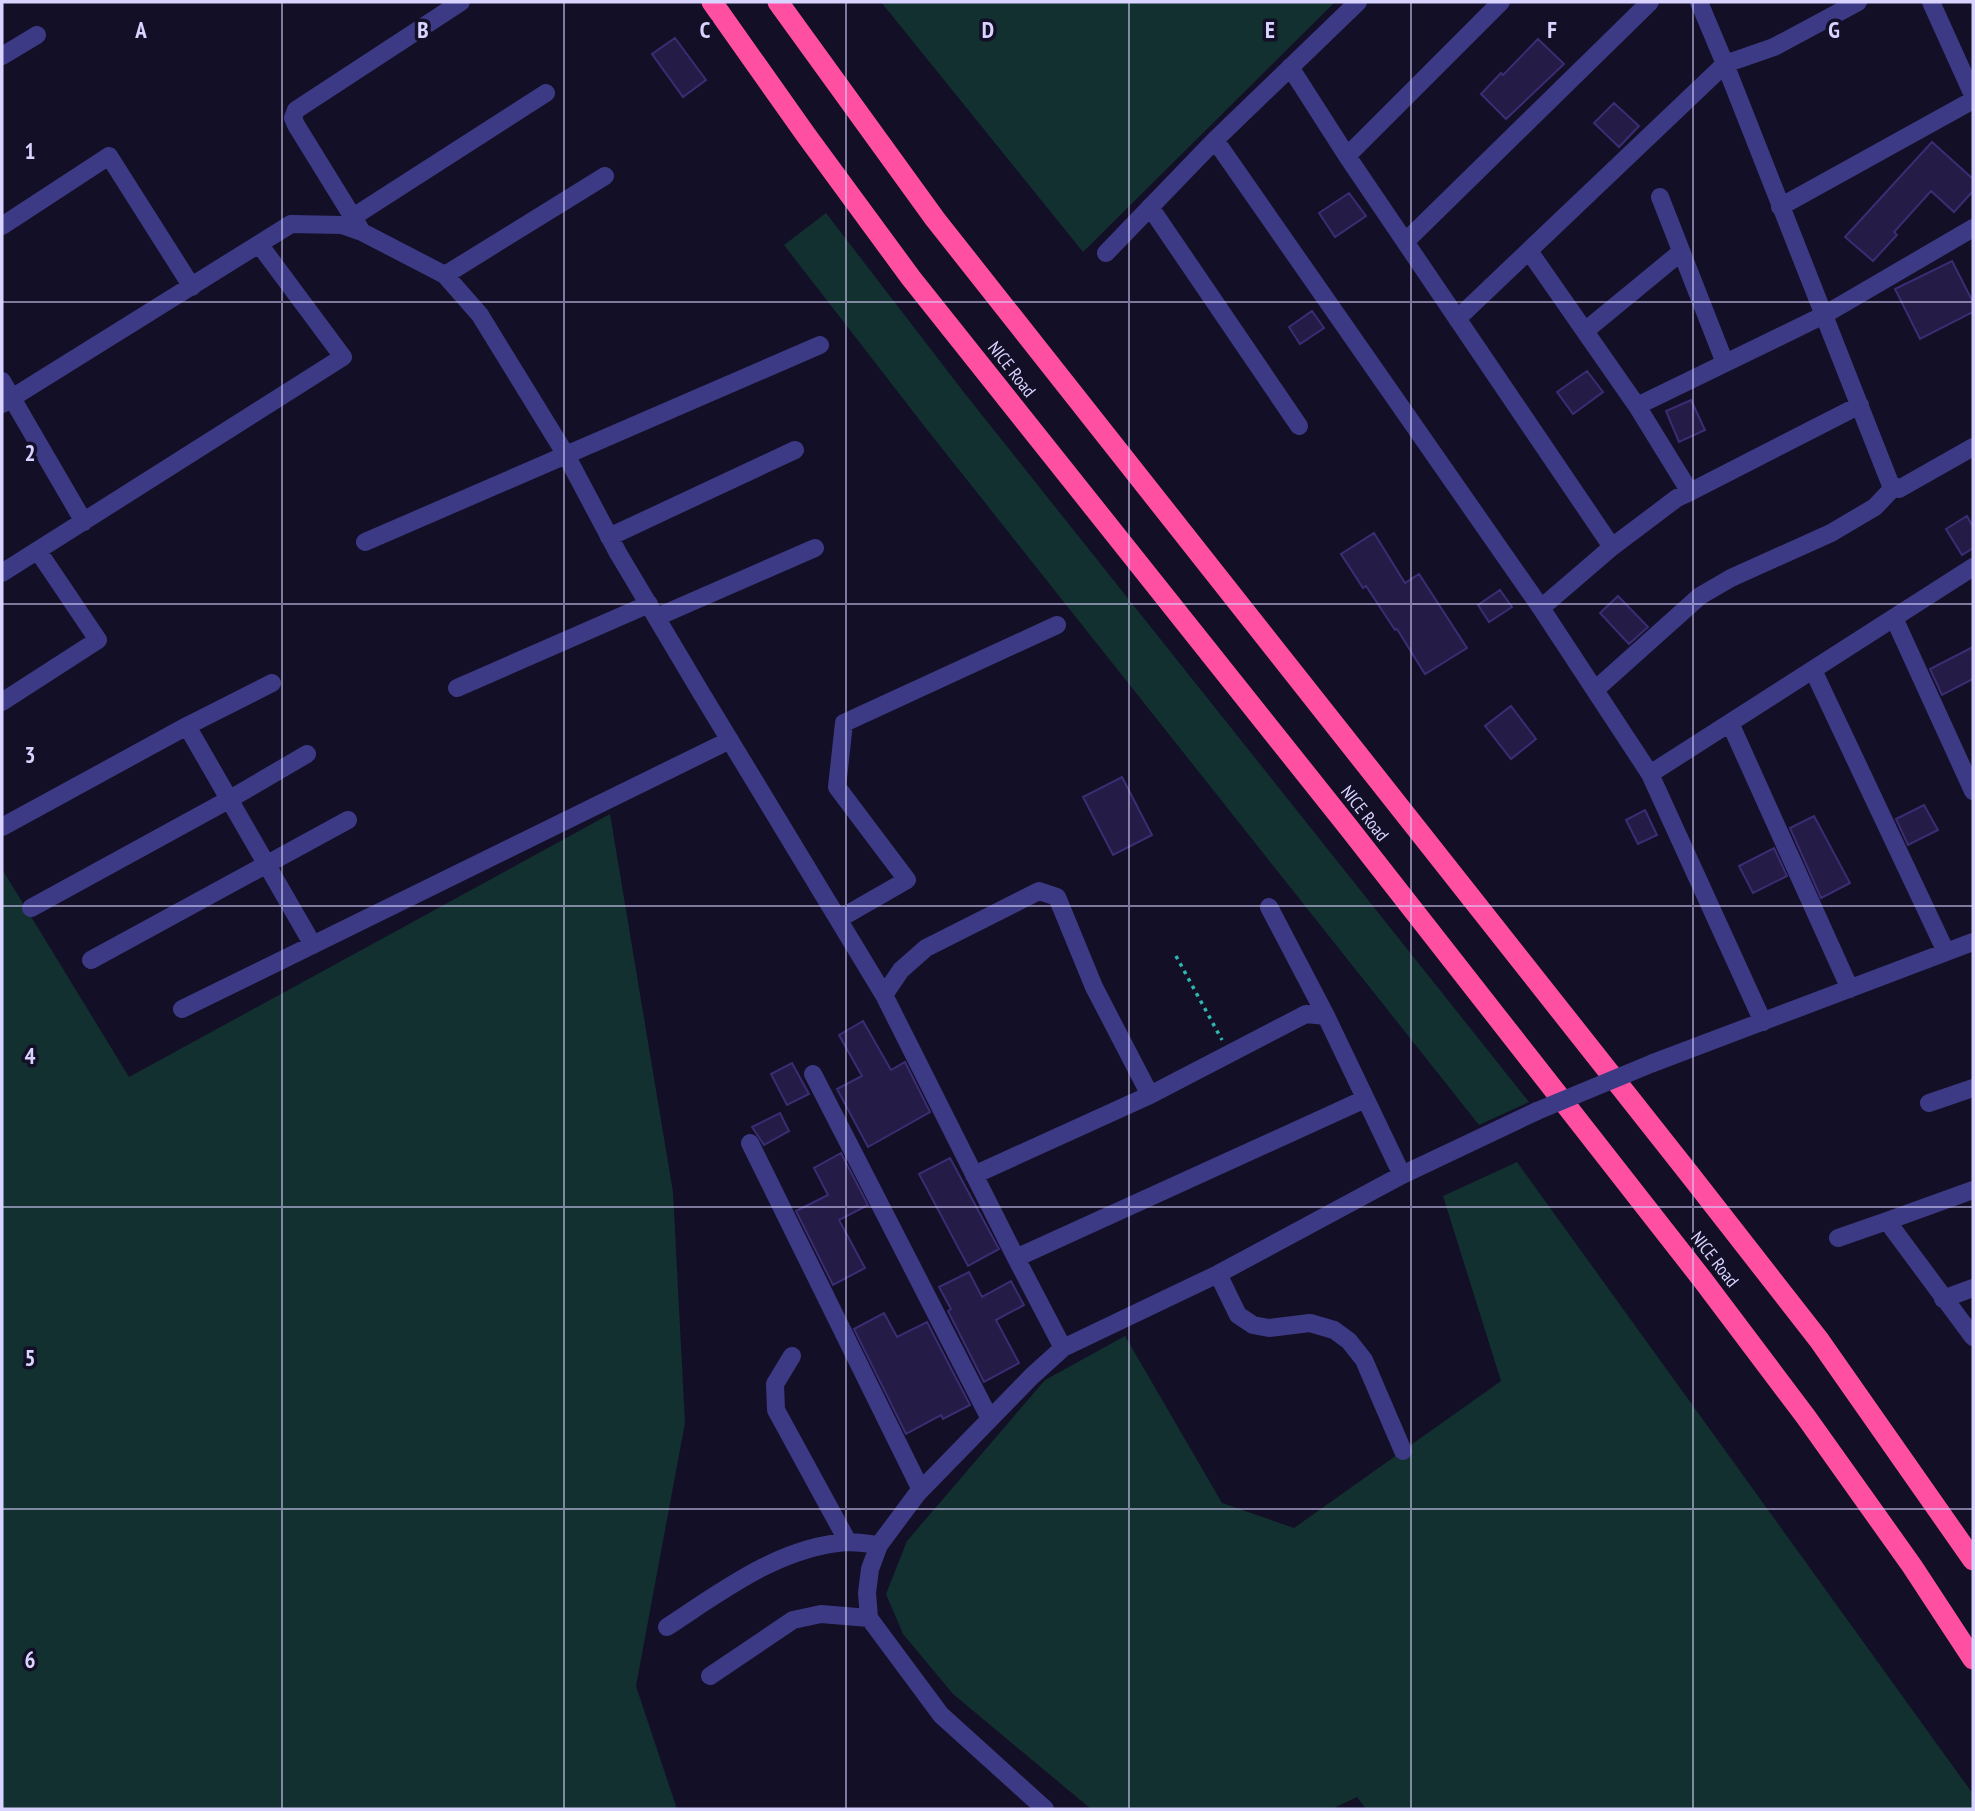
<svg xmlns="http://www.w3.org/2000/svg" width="1975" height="1811" font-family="'PT Sans Narrow',sans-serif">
<rect width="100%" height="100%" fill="#130f26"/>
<!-- green -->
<path fill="#12302f" d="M881,2H1335L1083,252Z
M826,213L966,395L1529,1102L1479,1125L925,427L784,245Z
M610,814L673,1192L685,1423L636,1686L677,1809H2V869L129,1077Z
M1517,1162L1973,1794V1809H1366L1357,1797L1332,1809H1091L953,1694L903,1634L886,1594L907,1541L1045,1380L1125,1336L1222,1503L1294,1528L1501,1381L1443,1196Z"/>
<!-- building -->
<path fill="#241b47" stroke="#3b2d73" stroke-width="2" d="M675,38L706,80L683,97L652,54Z
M1538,39L1564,64L1506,119L1481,94L1501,73L1503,75Z
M1614,103L1639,126L1619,147L1594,123Z
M1932,142L1973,179V191L1954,212L1931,191L1894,232L1897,235L1873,261L1845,237Z
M1349,193L1366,216L1335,237L1319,213Z
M1952,261L1973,302V312L1920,339L1895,289Z
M1312,311L1324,328L1300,344L1289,327Z
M1587,371L1603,392L1573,414L1557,392Z
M1691,400L1705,430L1679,442L1666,411Z
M1967,516L1973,527V548L1962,555L1946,529Z
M1374,533L1405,583L1419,574L1467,648L1425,674L1397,629L1395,630L1366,586L1363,588L1341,554Z
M1500,590L1512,607L1489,622L1478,605Z
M1618,596L1648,627L1629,644L1600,613Z
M1973,647V679L1942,695L1930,669Z
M1511,706L1536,739L1511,759L1485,726Z
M1122,777L1152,835L1113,855L1083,797Z
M1924,805L1938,830L1908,845L1896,819Z
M1645,810L1657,835L1638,844L1626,820Z
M1814,816L1850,883L1821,898L1790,828Z
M1774,848L1787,876L1753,893L1739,866Z
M863,1021L891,1070L905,1062L930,1112L868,1147L837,1089L862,1076L839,1035Z
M792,1063L809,1094L787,1105L771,1074Z
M780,1113L789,1131L764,1145L752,1127Z
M841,1153L868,1205L839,1220L865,1268L833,1285L796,1211L828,1195L814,1168Z
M950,1158L999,1249L968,1266L919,1174Z
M969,1272L982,1297L1011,1281L1024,1305L996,1320L1019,1363L984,1382L948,1311L951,1309L939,1287Z
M884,1313L897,1337L927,1322L970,1405L943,1419L941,1415L906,1434L854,1329Z"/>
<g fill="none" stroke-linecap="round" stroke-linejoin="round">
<!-- path -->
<path stroke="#2fb8b0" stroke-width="3.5" stroke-dasharray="3.5 5" stroke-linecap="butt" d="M1176,956L1222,1040"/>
<!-- minor -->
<path stroke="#3d3a85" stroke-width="18" d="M1358,2L1215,140L1541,608L1650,774L1763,1022
M1858,2L1774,47L1725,64L1890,483L1899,489L1973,447
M1931,2L1973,95
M2,56L37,35
M1290,67L1347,156L1501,2
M1347,156L1612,547L1541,608
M1660,197L1725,363
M1150,207L1299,426
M1780,207L1973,100
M353,217L546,93
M2,226L109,156L192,287
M362,232L296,125L293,118L296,110L461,2
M1405,242L1650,2
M1529,251L1637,406L1690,492L1677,498L1612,547
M1106,253L1215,140
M445,275L605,176
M1457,319L1725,64L1699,2
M1585,331L1681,252
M2,381L84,522
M2,404L291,224L342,225L362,232L445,275L480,315L566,455L618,553L700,691L884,995L1016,1258L1063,1348
M1637,406L1824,315L1973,228
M1690,492L1860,405
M609,537L795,450
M365,542L820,345
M2,573L343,357L259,244
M657,617L815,548
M1894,618L1973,791
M1813,670L1946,952
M457,688L649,604
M1595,690L1700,596L1731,578L1831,533L1875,507L1894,487
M2,702L98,640L38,551
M1730,723L1850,989
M187,726L313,945
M1650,774L1973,567
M2,827L187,726L272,683
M1269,907L1326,1016
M31,908L230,799L307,754
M839,919L907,880L837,787L844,723L1057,625
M91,960L348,820
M884,995L901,970L926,948L1039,891L1057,897L1094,987L1150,1095L1306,1014L1326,1016L1402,1175
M182,1009L730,740
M1653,1063L1973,942
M813,1074L990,1419
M1929,1103L1973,1088
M750,1143L921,1490
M974,1175L1150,1095
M1973,1190L1887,1221L1973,1337
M1838,1238L1887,1221
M1016,1258L1365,1099
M1218,1274L1238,1315L1253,1325L1269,1328L1310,1323L1334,1330L1349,1341L1364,1360L1403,1451
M1943,1299L1973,1288
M792,1356L775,1384L776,1410L848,1542
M667,1627C722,1591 779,1547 847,1542C857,1542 869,1544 879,1545
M710,1676L793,1620L821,1614L869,1618
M1045,1809L941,1715L869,1618L867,1593L870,1569L879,1545L917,1494L1032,1376L1063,1348L1218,1274L1402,1175L1537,1111"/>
<!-- highway -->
<path stroke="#ff4fa3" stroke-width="21" d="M712,2L806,135L911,278L1349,828L1702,1279L1806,1417L1912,1566L1973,1659
M778,2L935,219L1691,1176L1819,1340L1973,1560"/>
<!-- minor-bridge -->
<path stroke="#3d3a85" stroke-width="18" d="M1537,1111L1653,1063"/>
</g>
<!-- grid -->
<path fill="none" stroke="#d9d4ff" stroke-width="2" stroke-opacity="0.55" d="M282,2V1809M564,2V1809M846,2V1809M1129,2V1809M1411,2V1809M1693,2V1809M2,302H1973M2,604H1973M2,906H1973M2,1207H1973M2,1509H1973"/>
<g text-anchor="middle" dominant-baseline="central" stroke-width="7" stroke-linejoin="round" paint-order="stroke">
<!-- street labels -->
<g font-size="18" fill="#d9d4ff" stroke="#130f26">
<text transform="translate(1012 369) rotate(52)">NICE Road</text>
<text transform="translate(1365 813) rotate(52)">NICE Road</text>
<text transform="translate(1715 1259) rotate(52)">NICE Road</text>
</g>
</g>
<g font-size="23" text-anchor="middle" font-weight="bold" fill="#d9d4ff" stroke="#130f26" stroke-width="7" stroke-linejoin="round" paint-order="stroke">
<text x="141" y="38">A</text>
<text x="423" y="38">B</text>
<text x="705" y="38">C</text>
<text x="988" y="38">D</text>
<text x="1270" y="38">E</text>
<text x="1552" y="38">F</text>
<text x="1834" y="38">G</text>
<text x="30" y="159">1</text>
<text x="30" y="461">2</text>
<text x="30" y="763">3</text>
<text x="30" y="1064">4</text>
<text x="30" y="1366">5</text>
<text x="30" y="1668">6</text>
</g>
<!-- border -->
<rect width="1975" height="1811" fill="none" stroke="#d9d4ff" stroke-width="7"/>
</svg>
